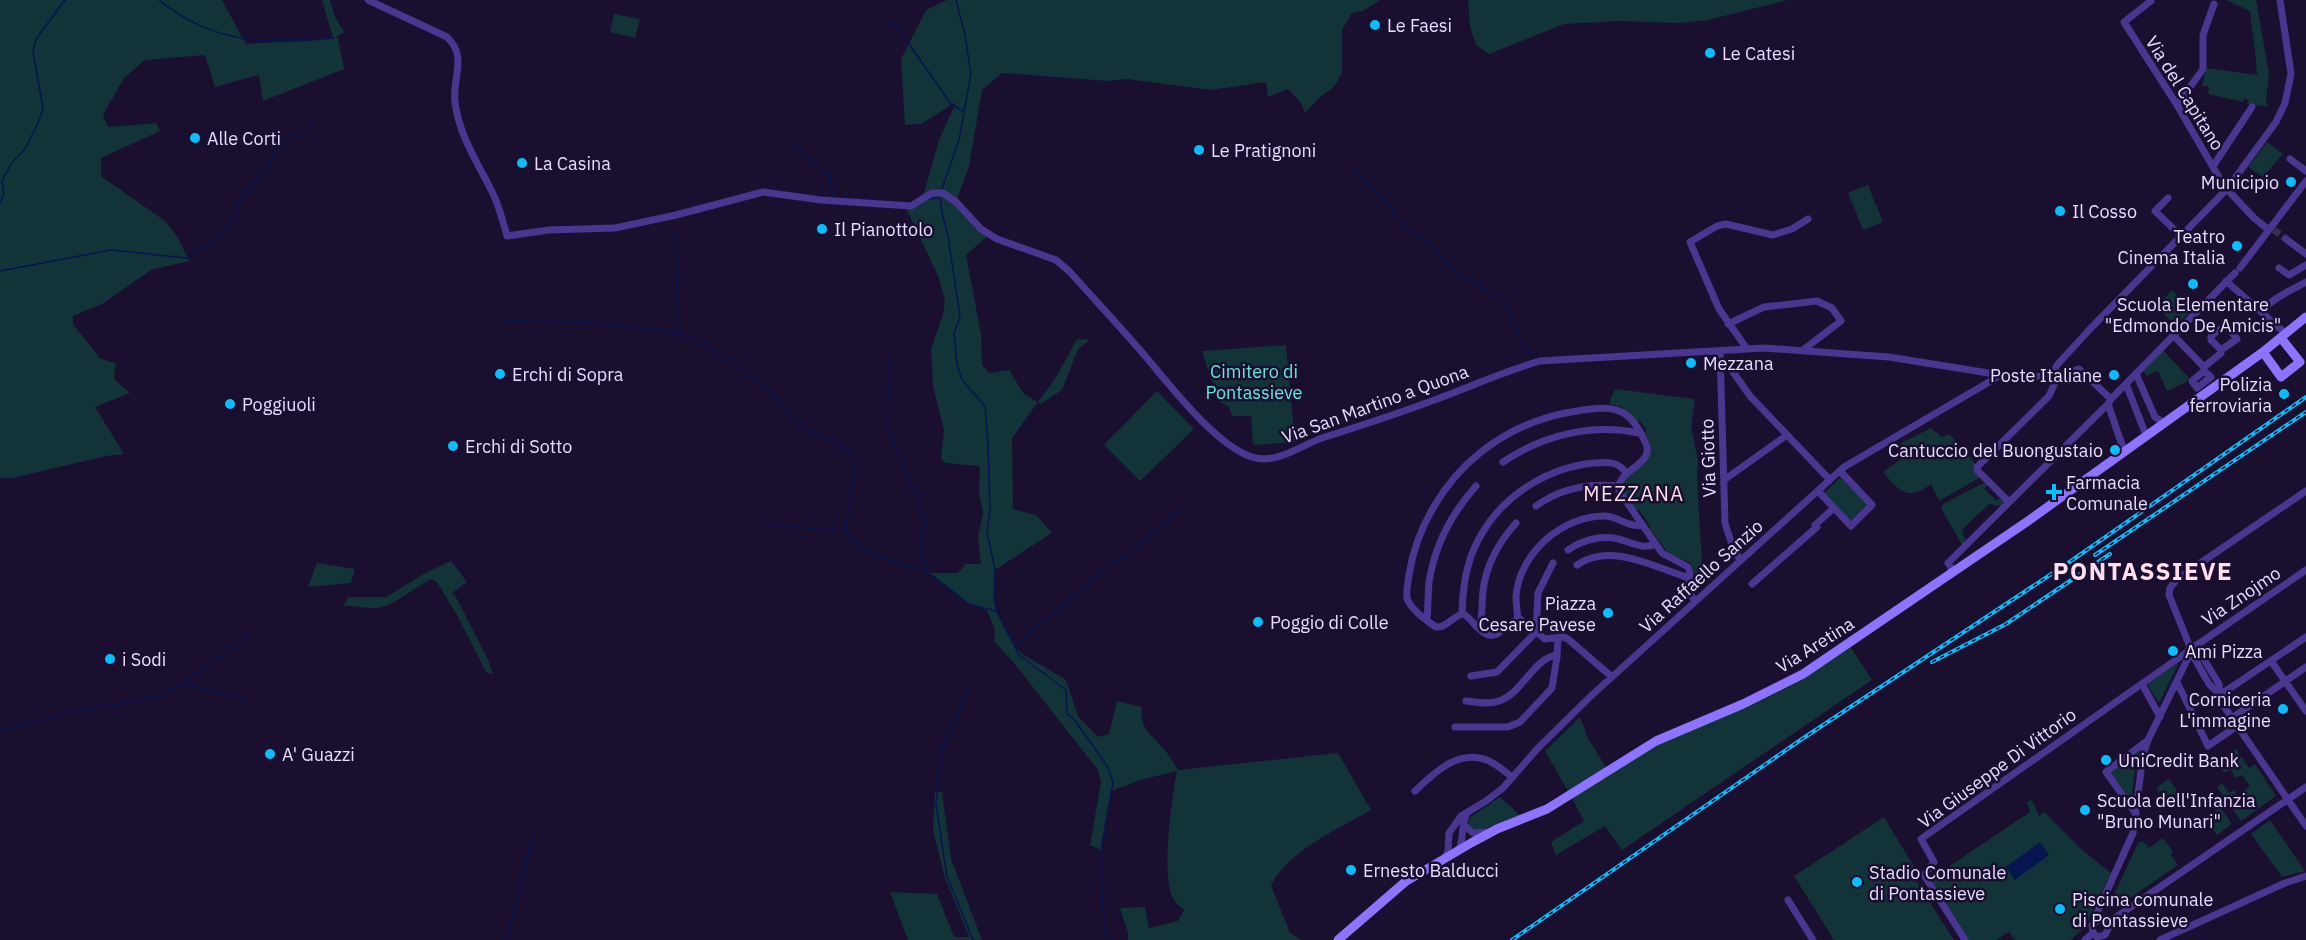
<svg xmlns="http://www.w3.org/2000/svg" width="2306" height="940" font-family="'IBM Plex Sans',sans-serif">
<rect width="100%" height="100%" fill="#1a0f2e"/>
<!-- green -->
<path fill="#123338" d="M0,0H222L246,44L333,38L322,0H330L335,17L344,32L336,37L338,38L344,69L263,101L259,75L215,87L205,55L145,60L124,78L103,115L108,127L157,123L160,131L101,158V176L165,221L177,236L189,261L151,270L102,304L73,316V324L100,358L116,364L114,379L130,393L95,407L124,454L106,456L13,478H0Z
M947,0H1380L1363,11L1352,13L1342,30V73L1334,87L1321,96L1305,113L1301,103L1288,89L1268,97L1266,82L1211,90L1127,79L1108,81L1002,73L982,90L969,167L956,202L990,234L966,255L981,334L982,365L989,373L1009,370L1024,394L1038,402L1056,377L1077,339L1090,340L1078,349L1062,390L1041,404L1038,402L1012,438L1013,509L1036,515L1052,533L995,570L994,600L997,612L1015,647L1024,655L1066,680L1078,716L1098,737L1109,734L1117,701L1142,707C1138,730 1155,736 1167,753C1171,758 1174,764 1178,770L1338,753L1371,810C1337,830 1291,849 1271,885L1290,933L1302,940H1128V933L1120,908L1145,907L1149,928L1178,921L1184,910C1181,907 1176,904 1174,900C1160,880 1172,796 1177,771L1144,779L1111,791L1101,850L1090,845L1101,782L1098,770L1014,663L994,641L995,631L987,610L969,604L929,573H958L965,564H981L978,537L983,513L979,492L980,468L978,466L945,463L941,459L944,430L933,386L931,349L943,314L945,300L938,276L905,206L922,200L939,140L956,102L921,124L905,125L901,59L926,10Z
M1468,0H1788L1708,20L1680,23L1619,21L1564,24L1489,54L1476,45L1470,26Z
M2226,0H2256L2269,74L2266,102L2268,107L2247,104L2249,100L2244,99L2243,102L2208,94L2209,89L2207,86H2202L2206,68L2257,75C2256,53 2252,33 2250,11Z
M614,14L640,19L635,38L610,32Z
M2267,142L2283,154L2263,177L2248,167Z
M1868,185L1883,222L1863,230L1848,193Z
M2172,290L2191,311L2176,326L2156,307Z
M1286,345L1295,442L1253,445L1251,416H1232L1229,407L1218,401L1202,351Z
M2163,350L2189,378L2186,382L2167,391L2158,371L2146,376L2144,371Z
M1615,389L1695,399L1691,427L1698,460L1697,480L1702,563L1705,584L1694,574L1691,563L1668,553L1650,529V526L1639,510H1634L1622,491V483L1650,452L1648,438L1644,433L1647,430L1640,421L1636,423L1622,407L1609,404Z
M1157,391L1194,429L1140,481L1104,445Z
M1931,428L1942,437L1949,434L1975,463L1973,469L1981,477L1939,501L1931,484C1908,502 1899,491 1883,472L1904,457L1901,443Z
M1842,476L1869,506L1851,522L1824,493Z
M1985,482L1988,485L1984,489L1996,500L2001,498L2005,501L2001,506L1989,504L1962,530L1967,545L1963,547L1941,508L1943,504Z
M451,561L467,582L452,593L457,599L488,660L493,674L486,672L457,615L437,582L431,579C415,587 394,606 377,608C366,609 354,605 343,606L348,597H386L427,572Z
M317,563L355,569L351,583L308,587Z
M1850,646L1872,680L1622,850L1605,826L1556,855L1551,842L1584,821L1572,798L1657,743Z
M2177,663L2178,665L2159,703L2147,684Z
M1580,717L1588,738L1606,767L1568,791L1545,751Z
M2236,749L2249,768L2255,764L2276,796L2241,821L2217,787L2222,783L2229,793L2234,790L2238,796L2250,786L2242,775L2236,778L2230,769L2224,773L2217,763Z
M2141,750L2140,758L2136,762L2132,794H2136L2135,805L2110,773Z
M2169,779L2184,800L2172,809L2156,788Z
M935,792H942L951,859L982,940H908L890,892L937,894L954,937H969L945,878L933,830Z
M1500,797L1522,817L1477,831L1467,825L1469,818Z
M2032,800L2039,816L2044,812L2081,849L2111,873L2086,925L2071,940H2015L2009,932L1996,940H1967L1930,879L2030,812L2027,802Z
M2220,807L2232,824L2217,835L2205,818Z
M1884,817L1916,870L1911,873L1954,940H1834L1794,876Z
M2270,820L2305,871L2282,877L2251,834Z
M2163,838L2173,852L2171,855L2178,865L2120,905L2113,897L2138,843L2143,841L2149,848Z"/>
<!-- water -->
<path fill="#061550" d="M2040,842L2049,855L2015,880L2006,867Z"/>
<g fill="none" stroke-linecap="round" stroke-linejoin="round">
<!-- stream -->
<path stroke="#061550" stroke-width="1.5" d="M159,0C212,44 269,45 334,38
M889,19L907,41L951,104L963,111
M789,142L830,176L833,198H867L884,201
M1354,169L1389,205L1399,221L1428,242L1458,274L1490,291L1507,304L1523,347L1535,358
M941,191L959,140L971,74L965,35L956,0
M940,196L942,213L948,236L960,317L954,333L957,365L963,381L985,406L988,444L990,510L987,532L995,570L994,600L997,612L1019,655L1066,690L1067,714L1073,718L1108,767L1113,783L1101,850L1103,908L1108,940
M928,199L938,198
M901,202L911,201
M0,203L4,193L2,181L12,162L25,149L38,123L43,109L33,51L36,39L65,0
M675,234L678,332
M0,271L111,250L186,258L212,242L233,222L240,202L285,142L314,122
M504,320L592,323L678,333L702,342L753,378L771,391L790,416L809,430L853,452L854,470L847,520V532L856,545L872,554L929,573L969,604L996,611
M891,358L889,374L887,424L906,473L919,499L925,522L920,552L929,572
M762,523L846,532
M1015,646L1081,590L1183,509
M184,684L247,700
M969,688L942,751L936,804L947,877L973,940
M0,731L77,711L153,698L183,684L249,635
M507,940L533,836"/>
<!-- street-tunnel -->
<path stroke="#392e4d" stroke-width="7" stroke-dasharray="7 3.5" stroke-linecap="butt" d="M2274,230L2286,239"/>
<!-- street -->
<path stroke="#493691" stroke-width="7" d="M368,0L447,37C468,57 452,78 455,102C459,137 480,166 494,196C500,209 503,222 507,236L549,230L615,228L676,215L763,192L821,200L911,206L932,193H943L956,202L981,229L997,239L1056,260L1070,272C1095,300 1121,328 1146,357C1169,384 1220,451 1256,458C1280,463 1303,444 1325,437C1363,425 1400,413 1437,399C1472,386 1505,371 1540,361L1764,348L1889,357L2001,375L2052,377L2079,369L2111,399
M2151,1L2124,22L2177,105L2224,186L2254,218L2269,230
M2177,105L2203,69V35L2214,4
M2290,159L2306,171
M2213,166L2252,107
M2168,198L2155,211L2180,235
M2286,239L2306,254
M2240,268L2306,181
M2279,268L2289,275L2306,265
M2226,281L2286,334
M2262,312C2267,301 2295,288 2306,282
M1728,324L1764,307L1817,301L1832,308L1841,321L1803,350
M2173,335L2204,367L2221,353V350L2237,339L2226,325L2211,336V340L2221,350
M1747,349L1719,309L1690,242L1717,226L1726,224L1773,235L1792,229L1808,219
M1720,351L1725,523L1732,545L1740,560
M1720,360L1726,362L1750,396L1830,480
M2204,371L2211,377L2197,388L2192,381L2204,371V367
M2136,374L2155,417L2164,423
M2052,377L2057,365L2090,329L2227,189L2276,122L2285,103L2291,74L2280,0
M2126,384L2146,435
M2108,404L2124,451
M1503,462C1543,435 1592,423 1639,433
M1724,480L1787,435
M1818,491L1851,526L1872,505L1840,471
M2009,502L1977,470V467L2049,396L2058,376
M1536,506C1561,488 1588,483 1618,486
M1568,550C1582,540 1601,535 1618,539C1631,542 1643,550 1655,544
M1577,565C1611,542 1654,567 1689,578
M1954,572L1948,563L2108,404L2111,399L2235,273
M1752,584L1817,527L1815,525L1834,508
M1462,613C1463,583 1467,556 1484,530C1507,493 1550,467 1594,463C1607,462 1618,461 1626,473
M1518,619C1517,611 1516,603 1516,596C1520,552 1563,515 1606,516C1619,517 1629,528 1642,525
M1427,620C1428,607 1428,595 1429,582C1435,544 1451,514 1476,486
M1480,629C1482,616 1482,604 1483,591C1486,565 1499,542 1516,523
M2194,647L2306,570
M2196,652L2200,653L2219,684L2221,702L2306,826
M2187,653L2190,647L2169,595L2170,588L2177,579L2306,491
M2193,656L2209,684L2220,695
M2271,661L2306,711
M1471,676L1497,672L1536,632L1538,593L1553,563
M1612,677L1568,639L1564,637L1545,639L1520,619C1507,620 1499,641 1486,634C1477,629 1471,619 1464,614C1452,615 1448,628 1436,627C1427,621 1410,609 1407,598C1406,591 1408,582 1409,575C1416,528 1444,481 1481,452C1509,430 1542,416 1577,411C1614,405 1630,406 1646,444C1655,465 1615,470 1619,491L1662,553L1688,567L1690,573L1687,589L1695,601
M2177,682L2208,746L2237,726
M2142,684L2160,717
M2220,695L2306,637
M1466,701C1476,702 1488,705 1499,701C1523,693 1533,658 1557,655
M2232,718L2306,667
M1455,727H1508L1520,722L1552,688L1557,657L1558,639
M1415,791C1435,772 1459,748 1489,761C1498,765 1505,772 1512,777
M2136,814L2106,772L2148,740
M1463,824L1473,833L1488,832
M1458,851C1465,840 1460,825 1467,813
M1445,858L1448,851L1449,833L1461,816L1486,801L1503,788L1538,748L1592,695L1844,467L2001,375
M1788,900L1813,940
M2106,924L2306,787
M2093,933L2092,925L2097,921V913L2133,833L2143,755L2148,740L2189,656
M2093,933L2097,937L2105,935L2108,929L2106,924
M1965,940L1924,875L1934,862L1921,839L2187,652
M2085,940L2093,933
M2160,940L2285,883L2306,876"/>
<!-- secondary -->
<path stroke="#8d73ff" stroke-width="9" d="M2263,352L2281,377L2300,362L2281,338
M1338,940L1405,882L1471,843L1497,829L1547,809L1656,741L1743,704L1803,674L2028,521L2263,352L2306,317"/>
<!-- rail casing -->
<g stroke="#08beff" stroke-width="4">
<path id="rail" d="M2095,555L2306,412
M1932,662L2006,624L2110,554
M1512,940L1802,739L2071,561L2306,397"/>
</g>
<!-- rail -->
<use href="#rail" stroke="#1a0f2e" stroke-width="1.5" stroke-dasharray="4.5" stroke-linecap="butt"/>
</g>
<!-- markers -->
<g fill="#08beff" stroke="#1a0f2e" stroke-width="2">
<circle cx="1375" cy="25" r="6"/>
<circle cx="1710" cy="53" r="6"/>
<circle cx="195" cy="138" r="6"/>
<circle cx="1199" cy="150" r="6"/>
<circle cx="522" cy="163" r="6"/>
<circle cx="2291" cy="182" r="6"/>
<circle cx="2060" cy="211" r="6"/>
<circle cx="822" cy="229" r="6"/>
<circle cx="2237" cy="246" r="6"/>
<circle cx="2193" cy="284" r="6"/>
<circle cx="1691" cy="363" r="6"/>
<circle cx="500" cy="374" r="6"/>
<circle cx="2114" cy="375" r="6"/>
<circle cx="2284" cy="394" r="6"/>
<circle cx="230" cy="404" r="6"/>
<circle cx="453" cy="446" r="6"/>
<circle cx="2115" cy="450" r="6"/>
<path d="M2051 483h6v6h6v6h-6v6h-6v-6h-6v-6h6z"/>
<circle cx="1608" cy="613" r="6"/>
<circle cx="1258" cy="622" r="6"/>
<circle cx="2173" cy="651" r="6"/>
<circle cx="110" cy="659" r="6"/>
<circle cx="2283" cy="709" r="6"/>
<circle cx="270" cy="754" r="6"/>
<circle cx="2106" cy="760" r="6"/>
<circle cx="2085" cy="810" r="6"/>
<circle cx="1351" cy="870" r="6"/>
<circle cx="1857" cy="882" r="6"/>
<circle cx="2060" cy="909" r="6"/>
</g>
<g text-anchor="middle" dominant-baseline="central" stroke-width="5" stroke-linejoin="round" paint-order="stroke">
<!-- poi labels -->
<g font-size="18" fill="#e6dcff" stroke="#1a0f2e" text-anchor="start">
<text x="1387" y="25">Le Faesi</text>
<text x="1722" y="53">Le Catesi</text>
<text x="207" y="138">Alle Corti</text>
<text x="1211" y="150">Le Pratignoni</text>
<text x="534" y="163">La Casina</text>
<text x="2279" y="182" text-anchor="end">Municipio</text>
<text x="2072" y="211">Il Cosso</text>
<text x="834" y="229">Il Pianottolo</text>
<text x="2225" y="236" text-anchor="end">Teatro<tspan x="2225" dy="21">Cinema Italia</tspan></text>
<text x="2193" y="304" text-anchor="middle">Scuola Elementare<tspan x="2193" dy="21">"Edmondo De Amicis"</tspan></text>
<text x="1703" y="363">Mezzana</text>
<text x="512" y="374">Erchi di Sopra</text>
<text x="2102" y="375" text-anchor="end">Poste Italiane</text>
<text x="2272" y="384" text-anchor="end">Polizia<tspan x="2272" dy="21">ferroviaria</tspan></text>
<text x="242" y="404">Poggiuoli</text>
<text x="465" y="446">Erchi di Sotto</text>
<text x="2103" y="450" text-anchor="end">Cantuccio del Buongustaio</text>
<text x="2066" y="482">Farmacia<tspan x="2066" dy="21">Comunale</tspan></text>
<text x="1596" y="603" text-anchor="end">Piazza<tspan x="1596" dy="21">Cesare Pavese</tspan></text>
<text x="1270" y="622">Poggio di Colle</text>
<text x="2185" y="651">Ami Pizza</text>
<text x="122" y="659">i Sodi</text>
<text x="2271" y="699" text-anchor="end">Corniceria<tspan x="2271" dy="21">L'immagine</tspan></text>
<text x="282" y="754">A' Guazzi</text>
<text x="2118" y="760">UniCredit Bank</text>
<text x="2097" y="800">Scuola dell'Infanzia<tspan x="2097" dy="21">"Bruno Munari"</tspan></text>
<text x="1363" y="870">Ernesto Balducci</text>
<text x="1869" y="872">Stadio Comunale<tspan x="1869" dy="21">di Pontassieve</tspan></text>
<text x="2072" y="899">Piscina comunale<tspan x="2072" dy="21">di Pontassieve</tspan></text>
</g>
<!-- street labels -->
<g font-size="18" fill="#e6dcff" stroke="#1a0f2e">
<text transform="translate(2185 93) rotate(58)">Via del Capitano</text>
<text transform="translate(1375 404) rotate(-20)">Via San Martino a Quona</text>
<text transform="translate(1708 458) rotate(-92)">Via Giotto</text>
<text transform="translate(1701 576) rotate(-42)">Via Raffaello Sanzio</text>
<text transform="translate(2241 596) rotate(-34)">Via Znojmo</text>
<text transform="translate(1815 645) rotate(-32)">Via Aretina</text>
<text transform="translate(1997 768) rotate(-36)">Via Giuseppe Di Vittorio</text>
</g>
<!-- park labels -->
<g font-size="18" fill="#5cebdf" stroke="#1a0f2e">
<text x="1254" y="371">Cimitero di<tspan x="1254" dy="21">Pontassieve</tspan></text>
</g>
<!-- neighbourhood labels -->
<g font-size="20" letter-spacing="1.5" fill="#ffdeee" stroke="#1a0f2e">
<text x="1634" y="493">MEZZANA</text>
</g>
<!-- district labels -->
<g font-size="24" font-weight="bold" letter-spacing="1.5" fill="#ffdeee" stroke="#1a0f2e">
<text x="2143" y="571">PONTASSIEVE</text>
</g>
</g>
</svg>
